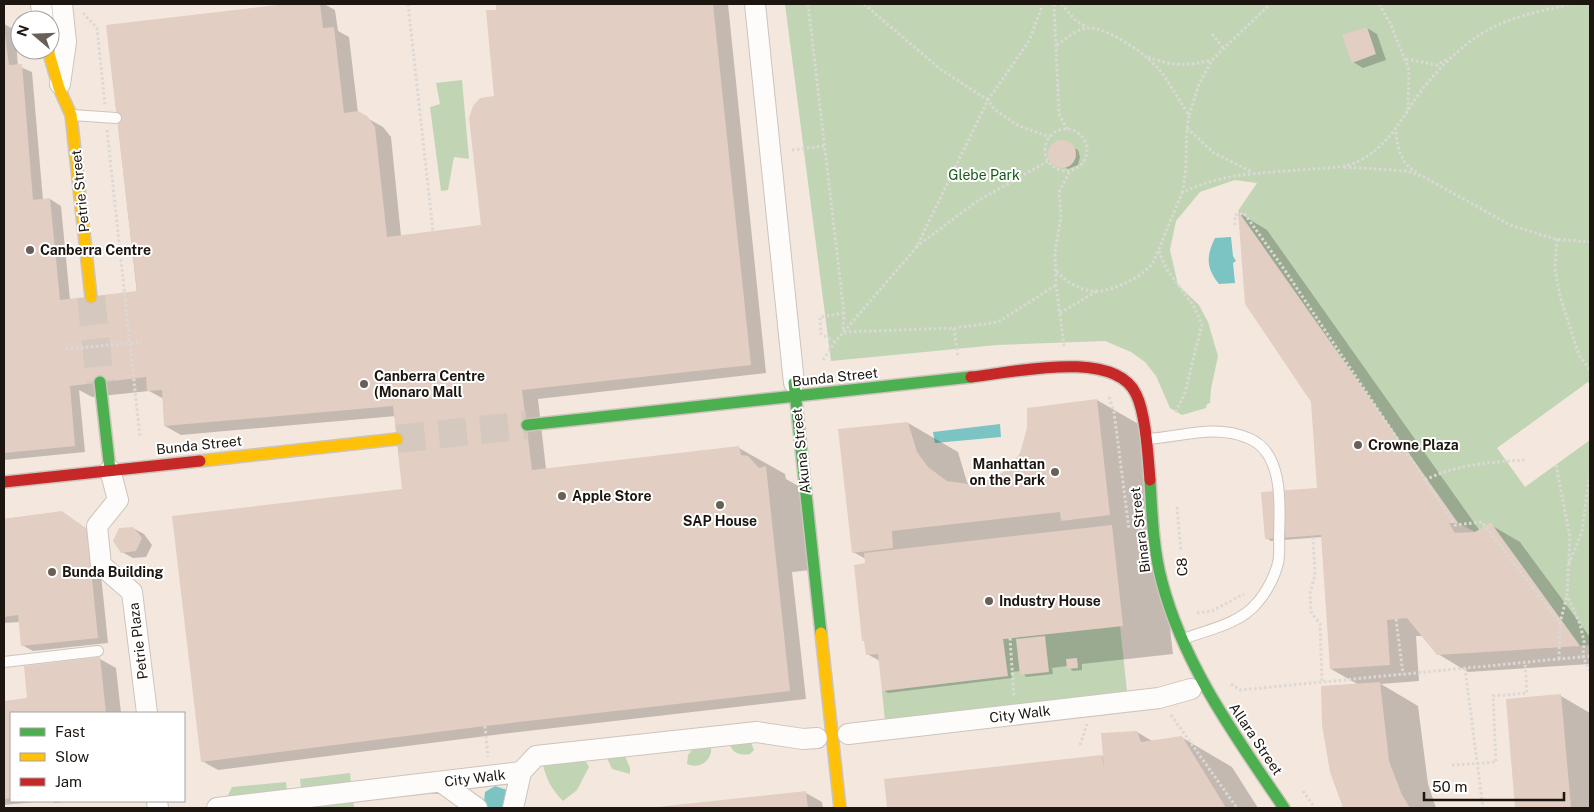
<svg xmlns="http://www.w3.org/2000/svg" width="1594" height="812" font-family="'Public Sans',sans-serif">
<rect width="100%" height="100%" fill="#f4e8de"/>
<!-- green -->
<path fill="#c1d5b5" d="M785,4H1590V385L1588,382L1497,448L1525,487L1590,440V645L1580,646L1491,523L1475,532L1458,523L1238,211L1257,183L1235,180L1200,192L1176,221L1170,250L1178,285L1199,305L1208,322L1218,356L1211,389L1210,403L1207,404L1206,408L1182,415L1170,408L1156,376L1145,362L1131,352L1105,341L997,345L831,361Z
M462,80L469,159L454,157L448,190L441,191L430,107L440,104L436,83Z
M1120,626L1127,691L885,721L882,691L1007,676L1003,639Z
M749,738L754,750L750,754C739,756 732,753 729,742Z
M711,746C713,760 700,770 687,764L688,755L694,747Z
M624,753L630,768V774L612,769L606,756Z
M542,760H581L587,763L589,767L577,790L563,801C551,789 545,777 542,760Z
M350,773L354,808H303L300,779Z
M286,782L289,808H215L213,798L227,797L232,787Z"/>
<!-- water -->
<path fill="#7bc4c3" d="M1231,237L1233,256L1236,261L1233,263L1235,283L1219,284C1206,268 1206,256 1215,238Z
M1000,424L1001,437L935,443L933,432Z
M495,786L507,790L506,808H487L484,802L485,792Z"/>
<!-- shadow -->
<path fill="#0003" d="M296,4H324L335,10L338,31L349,37L358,113L383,127L391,137L401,236L482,226L495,97L497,4H728L766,373L538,399L546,469L739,448L785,474L786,479L812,494L820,569L792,572L806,699L502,734L218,770L202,761L403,490L396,416L181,435L165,426L164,399L149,391L92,397L79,390L85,452L4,460V24L15,30L18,66L32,72L43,200L50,199L61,206L70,300L137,293L107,27Z
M1367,28L1377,34L1386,60L1363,68L1353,62Z
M1062,141L1078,150L1080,157L1078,165L1068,169L1051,160L1050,152L1054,144Z
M1239,213L1267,230L1480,531L1491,525L1520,542L1590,637V664L1468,672L1438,654L1423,636H1416L1419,681L1381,684L1418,706L1428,784L1436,808H1345L1331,772L1359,685L1331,669L1322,537L1271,541L1266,538L1318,490L1312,401Z
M1097,400L1147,429L1173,654L1082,664V670L1073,671L1067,666L1052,668L1053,674L1026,677L1021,671L1011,672L1012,678L888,693L883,690L880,661L867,654L866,559L853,552L908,423L958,452L967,482L970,486H975L998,477Z
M61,512L97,536L108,643L33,651L22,645L20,622L4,623V519Z
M133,528L144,534L152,545L146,557L133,558L122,552Z
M100,659L116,668L121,713H11V801H46L4,805V702L26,699Z
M1561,696L1590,713V808H1516L1507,701Z
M1137,732L1152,741L1181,737L1232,767L1258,808H889L886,780L1105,756Z
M806,793L822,802L823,808H656Z
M51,801H74L55,803Z"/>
<!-- building -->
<path fill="#e2cec2" d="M285,4H320L323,28L334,27L344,113L358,111L367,116L375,127L387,237L481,225L469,118L473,106L480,98L494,96L486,10H496V4H713L751,365L522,390L532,470L739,446L741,455L748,456L759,468L766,466L790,691L485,726L201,762L172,516L402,489L393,406L164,426L162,390L147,391L146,377L70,386L75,446L4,453V27L9,65L22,64L33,200L50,198L60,300L137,291L106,25Z
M1367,27L1376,54L1352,63L1342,35Z
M1048 154a14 14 0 1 1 28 0a14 14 0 1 1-28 0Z
M1238,211L1458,523H1449L1455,533L1475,532L1491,523L1580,646L1437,655L1407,618L1387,620L1390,665L1330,669L1321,535L1265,539L1261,492L1317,488L1311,402L1245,304Z
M1097,399L1110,515L1061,521L1060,512L892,531L893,548L852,553L838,429L908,422L917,452L928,467L947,481L975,485L997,476L1010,467L1020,453L1027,428V408Z
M62,511L87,529L98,638L21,646L18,615L4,617V519Z
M1112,525L1123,626L1003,639L1008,676L882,691L878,654L866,655L864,641H862L854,565L865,563L864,553Z
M133,527L142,538L136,551L121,553L113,541L119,528Z
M1045,636L1049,672L1020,675L1016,639Z
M100,657L106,713H11V798L4,799V701L27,698L24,666Z
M1077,658L1078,668L1067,669L1066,659Z
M1380,682L1389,761L1402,795L1410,808H1343L1330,772L1322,725L1321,686Z
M1561,694L1571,808H1515L1506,699Z
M1137,731L1141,742L1182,736L1226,808H887L884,779L1102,755L1104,768L1101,733Z
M806,791L808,808H657V807Z"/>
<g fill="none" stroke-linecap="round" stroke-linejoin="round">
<!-- secondary-tunnel -->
<path stroke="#d4c8bf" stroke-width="28" stroke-dasharray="28 14" stroke-linecap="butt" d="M91,297L100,382
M397,439L527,425"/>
<!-- lane casing -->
<g stroke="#cdc4bd" stroke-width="12">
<path id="lane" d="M72,115L116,118
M1147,439C1181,437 1215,424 1248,438C1284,452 1280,505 1279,536C1279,545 1280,555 1278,563C1275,576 1266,593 1257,603C1240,624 1207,630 1183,639
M4,662L98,651"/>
</g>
<!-- street casing -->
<g stroke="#cdc4bd" stroke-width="22">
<path id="street" d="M41,4L43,20
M755,4L794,383
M60,84L66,42L62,4
M110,470L118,500L97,526L101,565L132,592L147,713
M848,734L1159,698L1191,689
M441,782L477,808
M157,801L158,808
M217,808L521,772L536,756L757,732L803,739L817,738
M513,808L521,772"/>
</g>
<!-- fast casing -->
<g stroke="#cdc4bd" stroke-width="14">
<path id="fast" d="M100,382L110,470
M794,383L821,633
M527,425L971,377
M1150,480C1152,514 1153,549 1162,582C1184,666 1236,737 1284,808"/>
</g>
<!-- slow casing -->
<g stroke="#cdc4bd" stroke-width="14">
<path id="slow" d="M48,50L59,88L71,115L91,297
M200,461L397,439
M821,633L840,808"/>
</g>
<!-- jam casing -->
<g stroke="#cdc4bd" stroke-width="14">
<path id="jam" d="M971,377C1012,373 1114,348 1136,394C1146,414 1148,457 1150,480
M4,482L200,461"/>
</g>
<!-- path -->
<path stroke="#dbd8d5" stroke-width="3" stroke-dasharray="2.5 2.5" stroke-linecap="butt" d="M408,4L433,231
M808,4L844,313L843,332
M864,4L940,69L988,100L995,110L1019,126L1050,137
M1054,4L1059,114L1067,129
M1061,4L1076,21L1087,27
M1379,4L1391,25L1409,70L1408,110
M83,13L97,28L105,104
M1212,34L1224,49
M1057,45C1065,39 1077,29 1087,28C1108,26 1154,59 1164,76C1173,89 1180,102 1189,115C1184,141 1189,167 1182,193
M1148,57C1171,66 1188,66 1212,60
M1406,59L1437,65L1446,60
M1189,115L1199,84L1212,60L1270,4
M1187,128L1214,153L1252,172
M1045 150a21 21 0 1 1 42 0a21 21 0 1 1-42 0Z
M107,130L140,437
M1396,132C1397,149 1402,164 1417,173
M792,150L824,146
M1344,167L1407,171L1424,177L1510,225L1555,239L1590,242
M1235,225V215L1244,213L1284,269L1455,525L1482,522L1560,623
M1557,239L1555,270L1560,296L1579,355L1590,370
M916,247L976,202L1048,161
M1159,251L1166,268L1193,305L1202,324L1185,393L1175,413
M1057,271C1065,282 1083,292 1098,291C1116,290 1143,276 1153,263L1182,193C1222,172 1267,173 1311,169C1327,168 1345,168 1359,161C1391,144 1401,118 1421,91C1443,63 1471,35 1505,22C1526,13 1549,10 1570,4
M1060,313L1097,291
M954,328L958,358
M844,332L954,328L998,322L1056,285
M835,342L821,334L820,317L844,313
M1064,346L1056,285L1055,253L1061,216L1059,192L1070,171
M66,349L142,342
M823,360L835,342L916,248L988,100L1029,41L1043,4
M1109,397L1114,412L1129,529
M1556,465L1570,537L1567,595L1580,624L1584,641L1583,657L1590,671
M1425,480C1457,464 1491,462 1527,460
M1177,507L1181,551
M1313,537L1315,575L1310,593L1311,612L1320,624L1322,682
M1569,564L1582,531L1590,473
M1197,613L1212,611L1244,594
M1396,619L1403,674
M1010,638L1014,698
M1559,659L1560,623L1567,596
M1465,668L1483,808
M1231,684L1240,690L1590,656
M1171,715L1237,808
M485,726L488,757
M1080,745L1087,724
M1452,765L1496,762L1493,696L1527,693L1525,662
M1303,791L1315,808"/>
<!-- lane -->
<use href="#lane" stroke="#fdfcfa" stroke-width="10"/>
<!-- street -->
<use href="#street" stroke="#fdfcfa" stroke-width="20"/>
<!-- fast -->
<use href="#fast" stroke="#4caf50" stroke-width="11"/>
<!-- slow -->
<use href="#slow" stroke="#ffc107" stroke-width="11"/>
<!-- jam -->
<use href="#jam" stroke="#c62828" stroke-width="11"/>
</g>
<!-- markers -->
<g fill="#686058" stroke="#fff" stroke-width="2">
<circle cx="30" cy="250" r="5"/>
<circle cx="364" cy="384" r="5"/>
<circle cx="1358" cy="445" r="5"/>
<circle cx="1055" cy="472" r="5"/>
<circle cx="562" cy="496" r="5"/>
<circle cx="720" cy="505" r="5"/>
<circle cx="52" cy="572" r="5"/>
<circle cx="989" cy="601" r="5"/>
</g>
<g text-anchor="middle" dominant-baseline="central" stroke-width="4" stroke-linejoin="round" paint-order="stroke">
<!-- park labels -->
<g font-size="14" fill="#155b15" stroke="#fff">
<text x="984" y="175">Glebe Park</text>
</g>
<!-- street labels -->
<g font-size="14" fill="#1d1610" stroke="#fff">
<text transform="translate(80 191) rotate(-96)">Petrie Street</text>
<text transform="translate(835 377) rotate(-6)">Bunda Street</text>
<text transform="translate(199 445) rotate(-6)">Bunda Street</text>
<text transform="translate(801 451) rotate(-96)">Akuna Street</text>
<text transform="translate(1140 530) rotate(-97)">Binara Street</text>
<text transform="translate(1182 567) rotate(-93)">C8</text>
<text transform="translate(138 641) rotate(-97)">Petrie Plaza</text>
<text transform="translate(1020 714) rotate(-7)">City Walk</text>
<text transform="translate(1256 739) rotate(56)">Allara Street</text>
<text transform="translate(475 778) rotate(-7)">City Walk</text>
</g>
<!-- poi labels -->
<g font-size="14" font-weight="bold" fill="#1d1610" stroke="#fff" text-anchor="start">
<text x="40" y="250">Canberra Centre</text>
<text x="374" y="376">Canberra Centre<tspan x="374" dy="16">(Monaro Mall</tspan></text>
<text x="1368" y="445">Crowne Plaza</text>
<text x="1045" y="464" text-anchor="end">Manhattan<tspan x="1045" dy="16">on the Park</tspan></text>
<text x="572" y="496">Apple Store</text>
<text x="720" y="521" text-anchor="middle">SAP House</text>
<text x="62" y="572">Bunda Building</text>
<text x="999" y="601">Industry House</text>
</g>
</g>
<!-- border -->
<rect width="1594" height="812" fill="none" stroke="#1d1610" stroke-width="10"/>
<!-- legend -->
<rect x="10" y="712" width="175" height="90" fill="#ffffff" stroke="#a5a29f"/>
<rect x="20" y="728" width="25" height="8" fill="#4caf50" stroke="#a5a29f"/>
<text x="55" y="737" font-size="15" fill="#1d1610">Fast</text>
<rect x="20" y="753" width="25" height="8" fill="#ffc107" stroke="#a5a29f"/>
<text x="55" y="762" font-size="15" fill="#1d1610">Slow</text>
<rect x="20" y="778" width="25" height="8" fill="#c62828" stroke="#a5a29f"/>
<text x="55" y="787" font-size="15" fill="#1d1610">Jam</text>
<!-- north arrow -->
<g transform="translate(35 35) rotate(289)"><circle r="24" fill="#ffffff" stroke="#a5a29f"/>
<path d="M0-4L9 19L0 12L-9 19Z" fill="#686058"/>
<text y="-8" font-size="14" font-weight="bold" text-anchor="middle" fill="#1d1610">N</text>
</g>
<!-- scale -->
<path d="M1424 792v8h140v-8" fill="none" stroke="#1d1610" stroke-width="2.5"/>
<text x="1432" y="792" font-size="15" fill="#1d1610" stroke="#ffffff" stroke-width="4" paint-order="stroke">50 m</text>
</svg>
